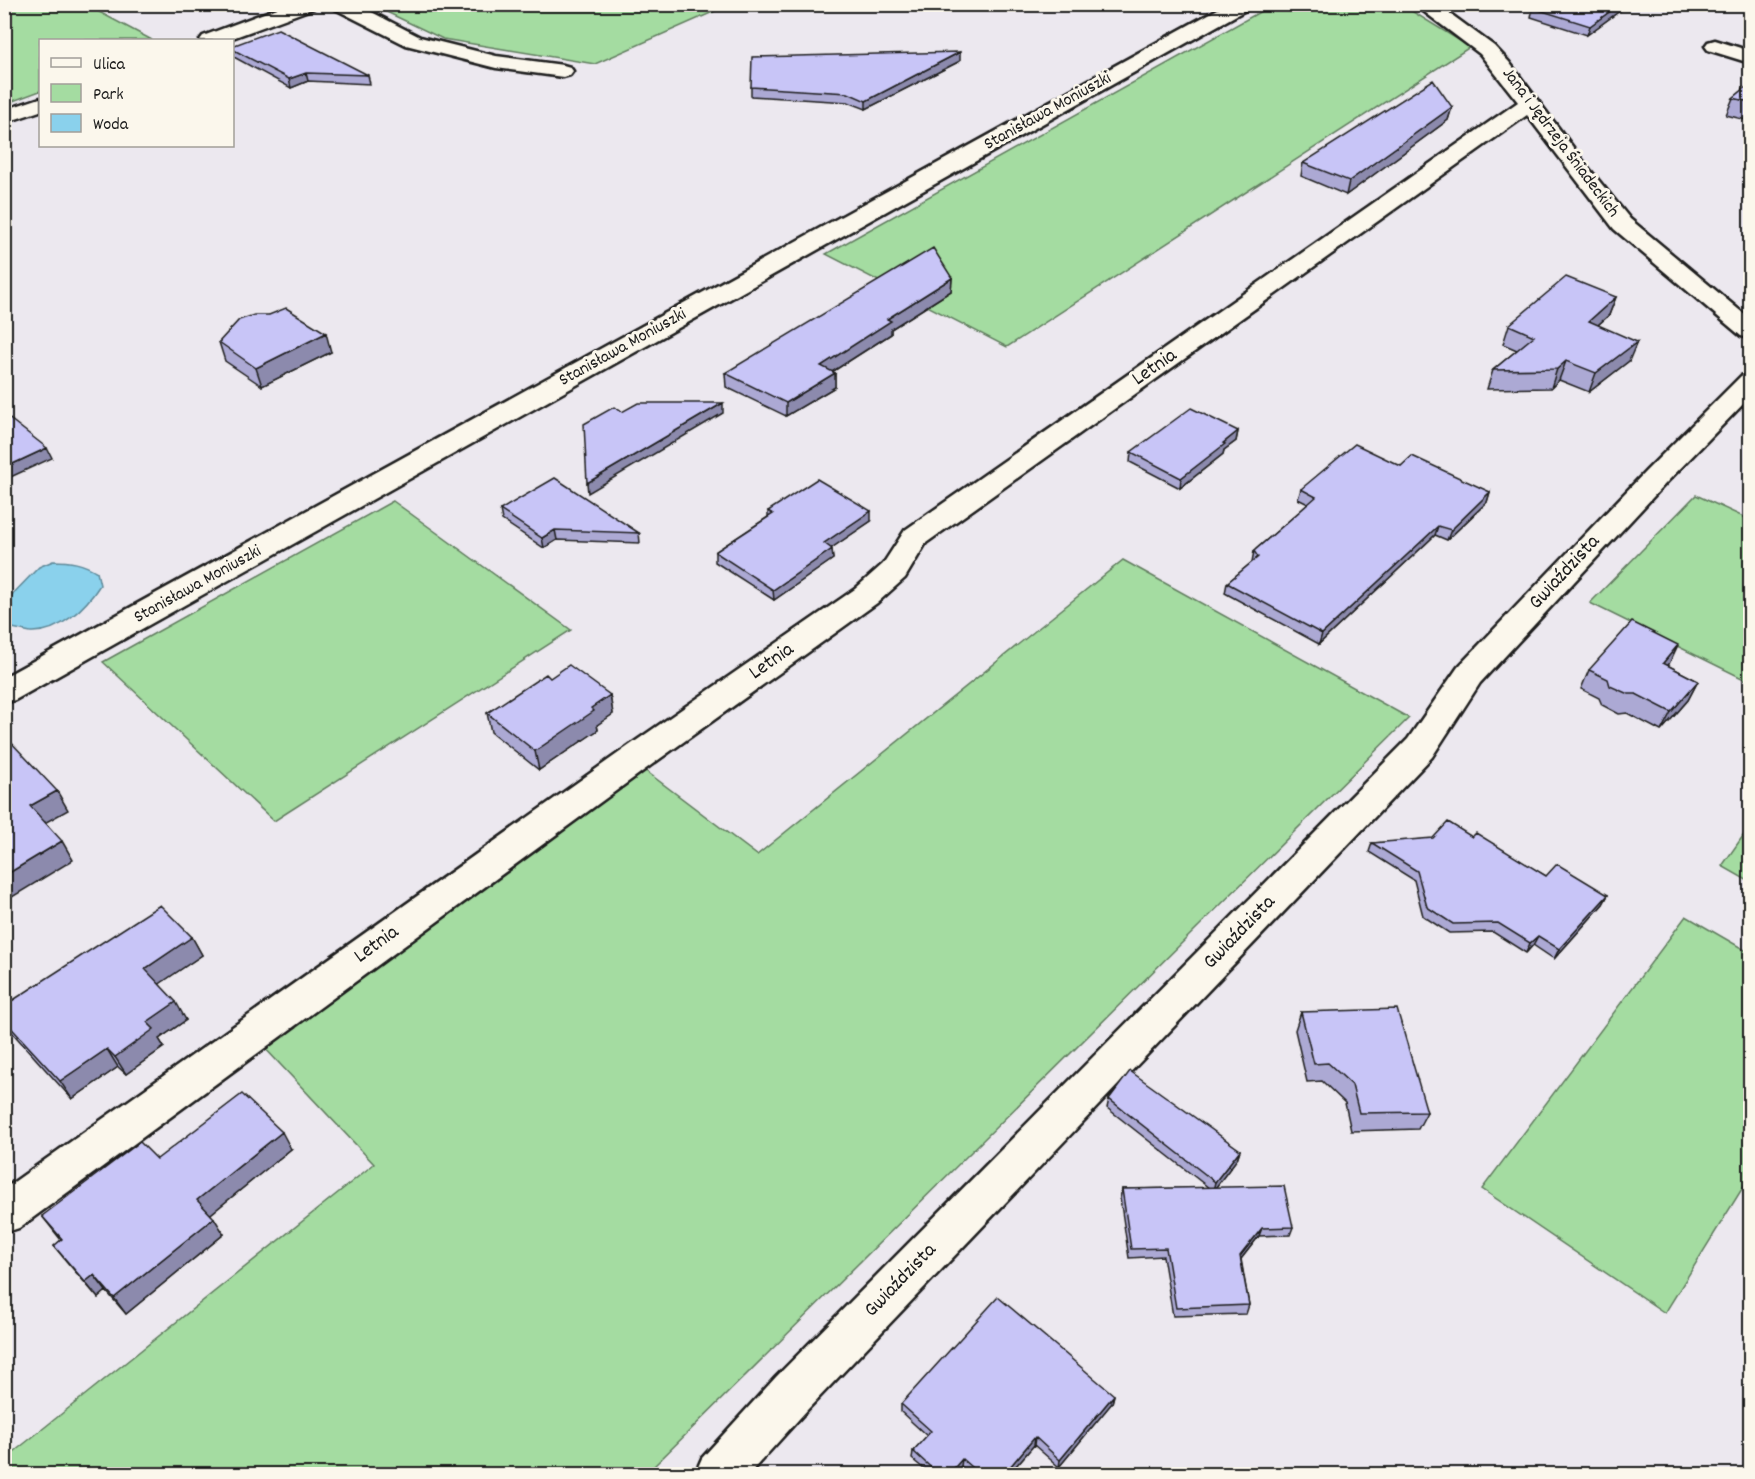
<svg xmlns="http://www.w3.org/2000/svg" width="1755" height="1479" font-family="Dekko,sans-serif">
<rect width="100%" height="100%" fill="#ece8ef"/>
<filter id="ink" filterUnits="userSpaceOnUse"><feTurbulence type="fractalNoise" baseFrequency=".0167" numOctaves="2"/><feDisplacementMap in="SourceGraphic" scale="12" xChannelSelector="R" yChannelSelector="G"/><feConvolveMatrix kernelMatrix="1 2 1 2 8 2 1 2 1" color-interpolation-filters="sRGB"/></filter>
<g filter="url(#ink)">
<!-- green -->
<path fill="#a4dca1" stroke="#607c5e" stroke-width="1.5" d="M75,4L81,8L88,6L152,40H40V91L5,104V5Z
M372,5L728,4L729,5L595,64L443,39Z
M1272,5H1402L1470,47L1007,347L826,254Z
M1696,495L1750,520V682L1590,603Z
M393,501L571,630L274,821L103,662Z
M1123,560L1409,718L646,1474H5V1459L374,1164L263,1046L643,769L757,855Z
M1750,826V882L1722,866Z
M1686,916L1750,953V1176L1665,1313L1482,1189Z"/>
<!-- water -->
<path fill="#8ad1ec" stroke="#5e8999" stroke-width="1.5" d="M53,561C70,561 83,563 97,572L100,585C86,607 60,633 31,632C25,631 18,629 12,628L5,617V602L39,567Z"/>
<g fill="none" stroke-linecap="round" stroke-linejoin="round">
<!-- minor casing -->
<g stroke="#1c1c1c" stroke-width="5">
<path id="minor" d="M288,4H316L314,8L227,40H200L203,36Z
M331,4H356L420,37L496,56L563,65L570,67L573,71L570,75L563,77L496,68L406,45L333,8Z
M1227,4H1251L1249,8L15,700L4,703V677Z
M1414,4H1437L1494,46L1509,62L1587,166L1630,219L1750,319V338L1741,336L1614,229L1527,115L926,543L905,578L877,603L654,763L19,1228L4,1233V1189L630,745L855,589L883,564L905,530L1518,102L1480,54Z
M1715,40L1750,51V63L1708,50L1705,46L1708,42Z
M40,98V111L4,123V110Z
M1750,374V397L1666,483L1480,683L1432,757L808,1409L749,1474H695L702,1458L776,1377L1408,739L1458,667L1646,471L1741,376Z"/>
</g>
<!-- minor -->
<use href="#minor" fill="#fbf7ec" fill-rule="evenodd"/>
</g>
<!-- wall -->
<path fill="#aca9d4" stroke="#1c1c1c" stroke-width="1.5" d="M1539,4H1629L1587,35L1531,17L1533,8Z
M232,46L368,75L370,84L308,81L291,88L232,56Z
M960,61L866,109L848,102L751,96V87Z
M1750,84V121L1726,115L1733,98Z
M1452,107L1448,120L1346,195L1301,176L1303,163Z
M952,278L951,291L891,329V334L832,372L835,373V387L786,416L726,387L725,373Z
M1616,297L1609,315L1598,325L1629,361L1589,392L1559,380L1551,388L1487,389L1493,370L1517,350L1503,344L1509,325Z
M269,315L331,352L262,386L225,361L219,342Z
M1238,431L1236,441L1224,450L1223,454L1180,488L1130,462L1131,452Z
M1401,466L1490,492L1487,502L1447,540L1435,535L1319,644L1225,593L1227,583L1252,562L1254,551L1308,504L1298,499L1301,489Z
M500,510L639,533L640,543L557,540L544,548L502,520Z
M768,511L871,521L831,548L833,559L774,600L715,562V552L768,517Z
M1669,664L1667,665L1698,681L1688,700L1661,731L1627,713L1619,714L1602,705L1599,698L1581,689L1589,670Z
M550,678L610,695L613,714L597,725L598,730L539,770L491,732L487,713Z
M1472,837L1546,876L1608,895L1603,904L1554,959L1533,945L1526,953L1493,932L1449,933L1423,916L1414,880L1369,852L1372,843Z
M192,937L202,955L159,984L186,1020L159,1039L164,1047L126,1074L118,1067L72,1099L9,1029L4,1022V1006Z
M1301,1012L1427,1112L1418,1129L1351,1131L1345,1103L1322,1081L1307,1082L1295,1030Z
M1109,1099L1240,1150L1237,1159L1215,1188L1293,1227L1290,1235L1259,1236L1241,1259L1249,1305L1246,1314L1173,1316L1163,1256L1129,1258L1120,1198L1122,1189L1209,1188L1107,1108Z
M291,1149L210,1214L224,1234L126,1314L106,1291L98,1298L67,1262L54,1246L61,1240L42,1216L157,1159Z
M1114,1395L1112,1403L1059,1467L1034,1445L1009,1474H970L961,1466L954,1474H930L912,1459L913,1451L927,1436L901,1412V1404Z"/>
<!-- shaded-wall -->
<path fill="#8c8aad" stroke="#1c1c1c" stroke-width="1.5" d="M1620,4H1629L1587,35L1590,26Z
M960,52V61L866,109V101Z
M306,73L308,81L291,88L289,79Z
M1452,107L1448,120L1346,195L1349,181Z
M952,278L951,291L891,329V334L821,379V366L887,319Z
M1616,297L1609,315L1582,339L1589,321Z
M326,333L331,352L262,386L256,368Z
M1637,342L1629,361L1589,392L1596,373Z
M1566,361L1559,380L1551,388L1557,369Z
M835,373V387L786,416V403Z
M723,403V413L588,493L587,483Z
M1238,431L1236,441L1224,450L1223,454L1180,488L1181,478Z
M47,448L52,458L4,480V468Z
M1490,492L1487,502L1447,540L1451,530Z
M871,511V521L824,553V543Z
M1438,526L1435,535L1319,644L1322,634Z
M555,530L557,540L544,548L542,538Z
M832,549L833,559L774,600L773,590Z
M1678,645L1669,664L1653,682L1663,663Z
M1698,681L1688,700L1661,731L1671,712Z
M610,695L613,714L597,725L598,730L539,770L535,751L591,708Z
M57,791L68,810L41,825L30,806Z
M62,841L73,860L4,902V876Z
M1608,895L1603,904L1554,959L1559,949Z
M1538,936L1533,945L1526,953L1530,943Z
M192,937L202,955L155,987L145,969Z
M176,1002L186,1020L159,1039L164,1047L126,1074L115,1057L147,1022Z
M107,1049L118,1067L72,1099L60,1081Z
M282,1132L291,1149L207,1217L197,1200Z
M1240,1150L1237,1159L1213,1191L1215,1182Z
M214,1218L224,1234L126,1314L114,1298Z
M1262,1228L1259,1236L1237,1264L1240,1256Z
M94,1275L106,1291L98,1298L85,1282Z
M1114,1395L1112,1403L1059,1467L1060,1460Z
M1035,1437L1034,1445L1009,1474H1004Z
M962,1459L961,1466L954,1474H949Z"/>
<!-- building -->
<path fill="#c8c5f7" stroke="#1c1c1c" stroke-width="1.5" d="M1539,4H1620L1590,26L1533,8Z
M278,29L368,75L306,73L289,79L232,49V46Z
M960,52L866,101L848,93L751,87L752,57Z
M1433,80L1452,107L1349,181L1303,163Z
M1750,84V102L1733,98Z
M933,248L952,278L887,319L891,321L821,366L835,373L786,403L725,373Z
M1566,277L1616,297L1589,321L1637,342L1596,373L1566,361L1557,369L1493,370L1534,336L1509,325Z
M286,308L326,333L256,368L219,342L239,320L254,315H269Z
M638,403H723L587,483L584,424L614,407L622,412Z
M1191,408L1238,431L1223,443L1225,444L1181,478L1131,452Z
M4,416H6L47,448L4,468Z
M1355,444L1401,466L1412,456L1490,492L1451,530L1438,526L1322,634L1227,583L1258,557L1254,551L1316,497L1301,489Z
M555,478L639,533L555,530L542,538L500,510Z
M817,479L871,511L824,543L832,549L773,590L715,552L773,514L768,511Z
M1632,622L1678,645L1663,663L1698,681L1671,712L1636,694H1628L1610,686L1608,679L1589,670Z
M569,665L610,695L591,708L594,711L535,751L487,713L546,674L550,678Z
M7,738L57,791L30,806L62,841L4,876V739Z
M1448,822L1472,837L1476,833L1546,876L1557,864L1608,895L1559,949L1538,936L1530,943L1498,923L1453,924L1427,907L1417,871L1372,843L1433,838Z
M160,905L192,937L145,969L176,1002L147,1022L154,1029L115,1057L107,1049L60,1081L4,1020V1006Z
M1397,1009L1427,1112L1359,1113L1352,1085L1328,1063L1314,1064L1301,1012Z
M1130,1071L1240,1150L1215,1182L1109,1099Z
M242,1094L282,1132L197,1200L214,1218L114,1298L94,1275L85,1282L54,1246L62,1239L42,1216L140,1142L157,1159Z
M1284,1186L1293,1227L1262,1228L1240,1256L1249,1305L1176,1308L1166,1248L1131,1249L1122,1189Z
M998,1297L1114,1395L1060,1460L1035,1437L1004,1474H979L962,1459L949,1474H938L913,1451L931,1431L901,1404Z"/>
</g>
<g text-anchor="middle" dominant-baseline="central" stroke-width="6" stroke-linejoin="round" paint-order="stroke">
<!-- far-street labels -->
<g font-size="18" fill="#1c1c1c" stroke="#fbf7ec">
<text transform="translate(1048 112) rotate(-29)">Stanisława Moniuszki</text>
<text transform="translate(1560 143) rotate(53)">Jana i Jędrzeja Śniadeckich</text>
<text transform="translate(623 348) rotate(-29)">Stanisława Moniuszki</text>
<text transform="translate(198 585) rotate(-29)">Stanisława Moniuszki</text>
</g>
<!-- street labels -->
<g font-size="21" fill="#1c1c1c" stroke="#fbf7ec">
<text transform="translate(1155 368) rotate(-35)">Letnia</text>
<text transform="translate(1565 573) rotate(-47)">Gwiaździsta</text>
<text transform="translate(772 662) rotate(-35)">Letnia</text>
<text transform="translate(1240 933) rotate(-46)">Gwiaździsta</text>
<text transform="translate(377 945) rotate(-36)">Letnia</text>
<text transform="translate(901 1281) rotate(-46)">Gwiaździsta</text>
</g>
</g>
<!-- margin -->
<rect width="1755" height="1479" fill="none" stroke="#fbf7ec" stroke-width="24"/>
<rect x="12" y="12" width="1731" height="1455" fill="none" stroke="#1c1c1c" stroke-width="2" filter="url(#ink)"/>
<!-- legend -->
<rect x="39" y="39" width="195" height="108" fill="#fbf7ec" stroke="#a29f99" stroke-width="1.5"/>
<rect x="51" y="58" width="30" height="9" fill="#fbf7ec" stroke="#a29f99" stroke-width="1.5"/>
<text x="93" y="69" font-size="18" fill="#1c1c1c">Ulica</text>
<rect x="51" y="84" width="30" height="18" fill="#a4dca1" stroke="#a29f99" stroke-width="1.5"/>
<text x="93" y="99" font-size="18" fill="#1c1c1c">Park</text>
<rect x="51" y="114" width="30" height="18" fill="#8ad1ec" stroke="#a29f99" stroke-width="1.5"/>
<text x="93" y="129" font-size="18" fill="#1c1c1c">Woda</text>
</svg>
